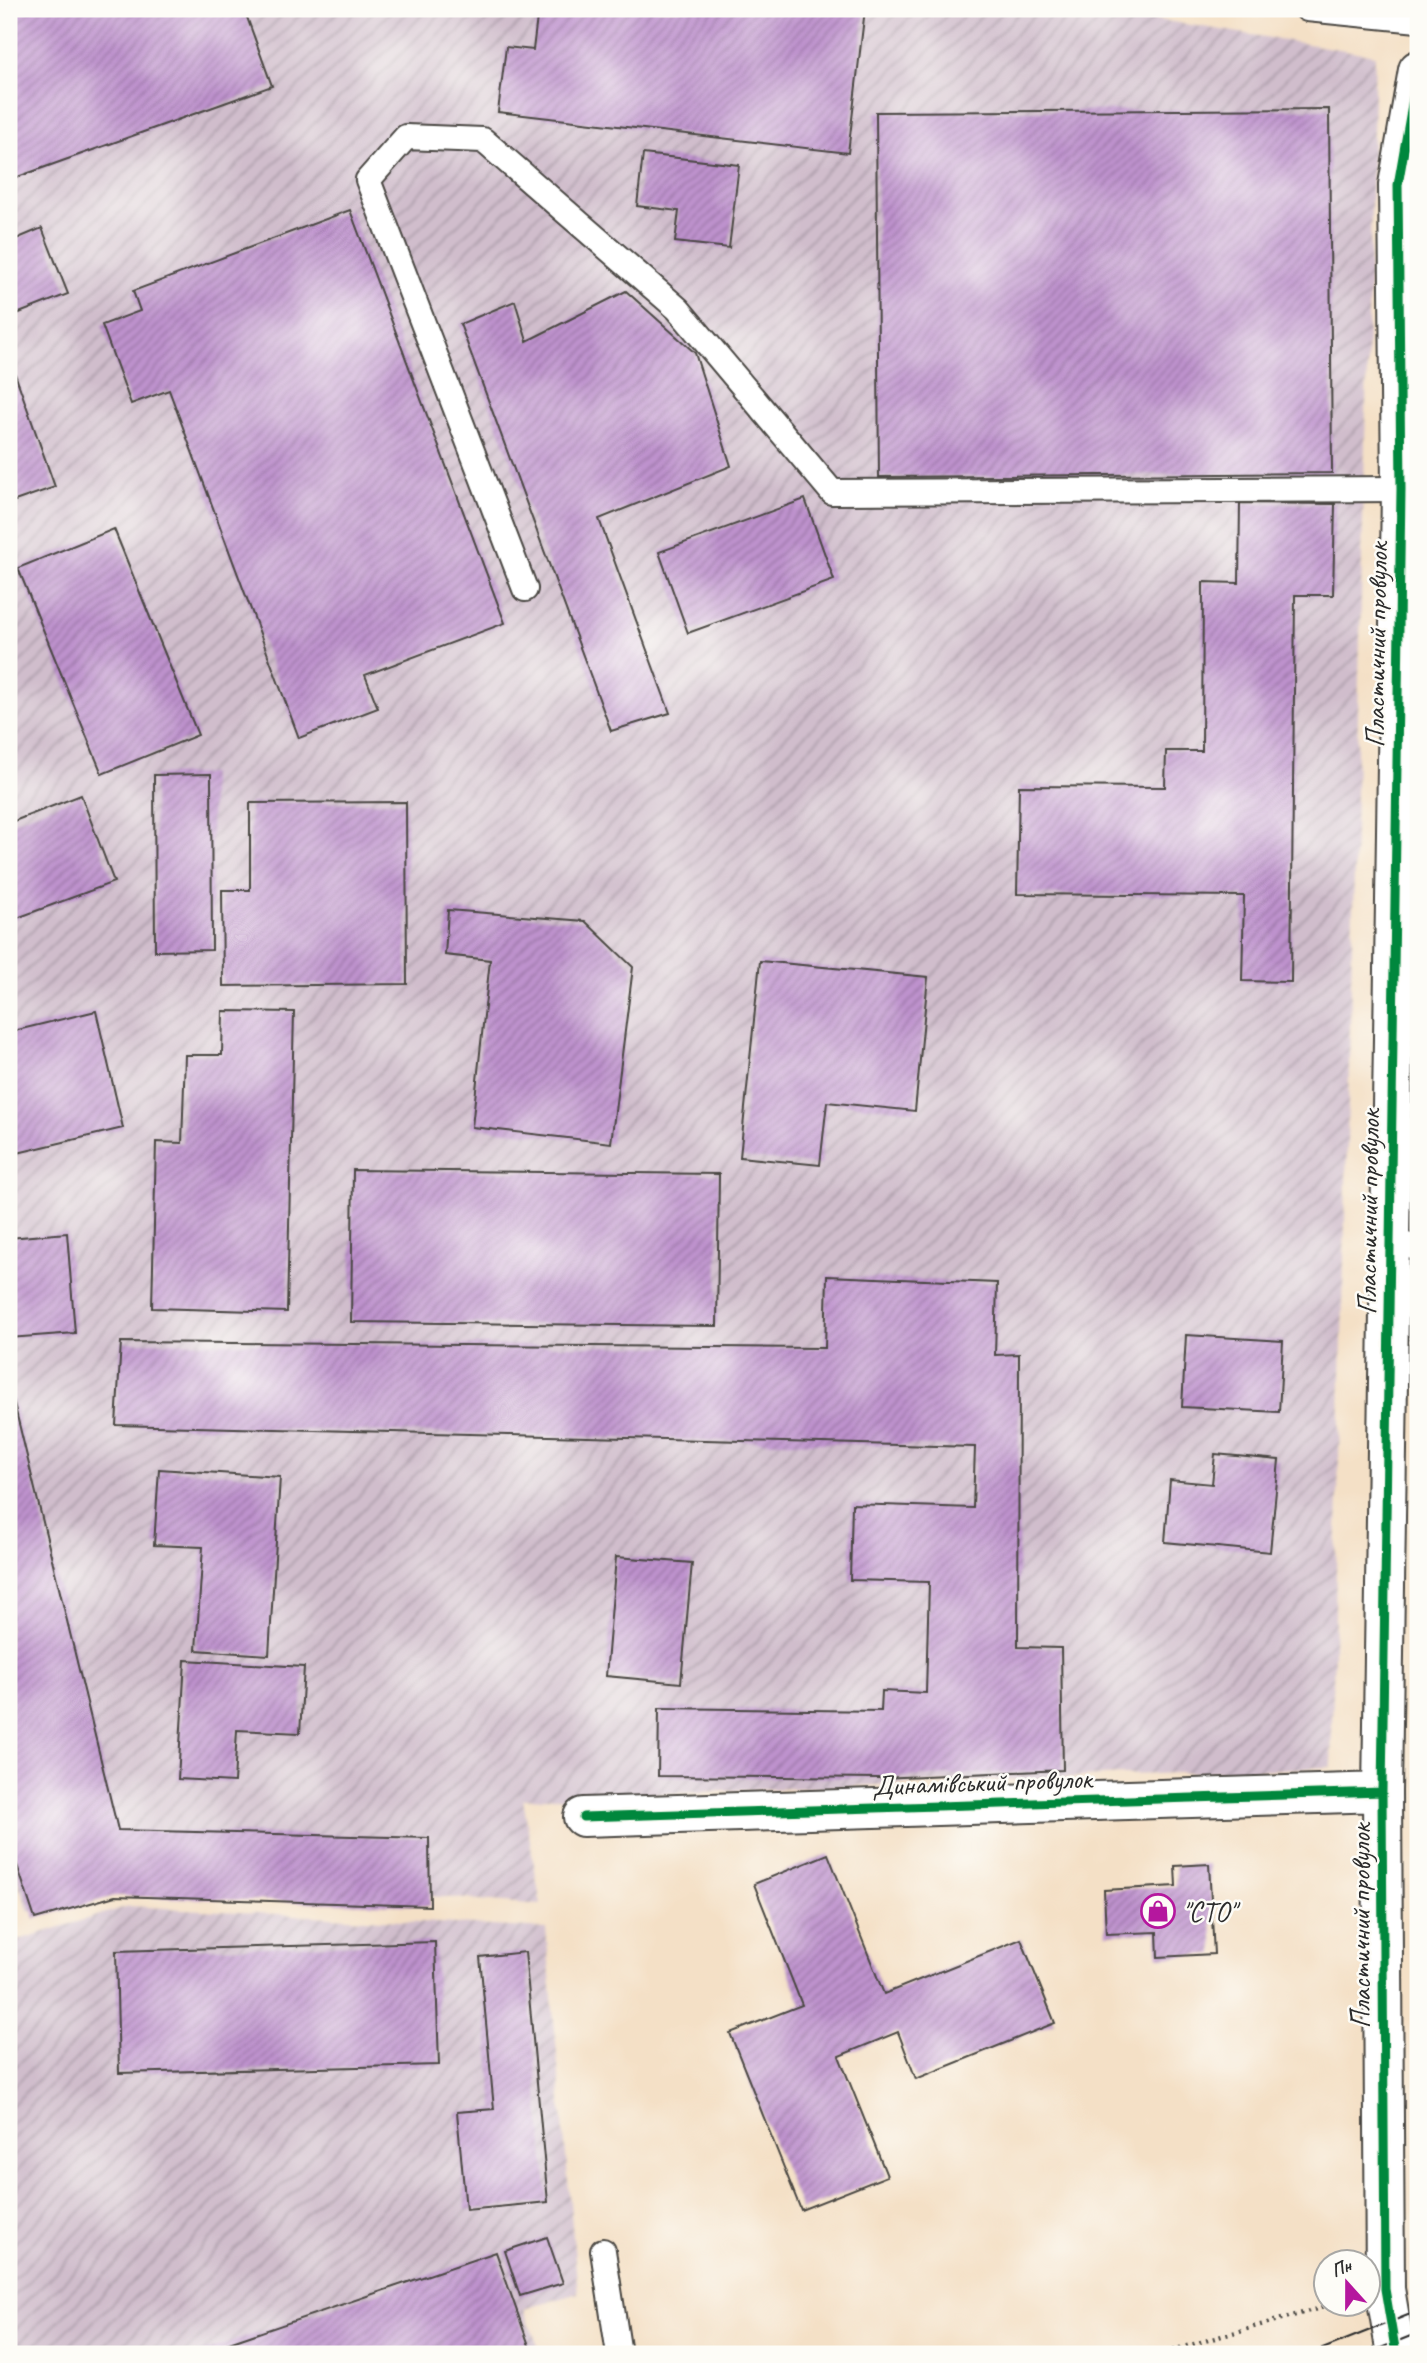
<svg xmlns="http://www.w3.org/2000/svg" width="1427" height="2363" font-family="Caveat,sans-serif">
<defs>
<pattern id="industrial-furrows" width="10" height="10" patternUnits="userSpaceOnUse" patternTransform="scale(1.75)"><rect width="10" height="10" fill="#d0bdcc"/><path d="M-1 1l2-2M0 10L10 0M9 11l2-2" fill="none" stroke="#a99aa6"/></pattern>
<pattern id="building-hatch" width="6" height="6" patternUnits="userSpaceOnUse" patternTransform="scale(1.75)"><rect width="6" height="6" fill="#be92cd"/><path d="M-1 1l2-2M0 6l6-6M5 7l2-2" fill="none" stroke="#9b77a7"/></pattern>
</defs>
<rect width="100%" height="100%" fill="#fdfcf7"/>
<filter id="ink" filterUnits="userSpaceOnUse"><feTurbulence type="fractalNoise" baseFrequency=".0143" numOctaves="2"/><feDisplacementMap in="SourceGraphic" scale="14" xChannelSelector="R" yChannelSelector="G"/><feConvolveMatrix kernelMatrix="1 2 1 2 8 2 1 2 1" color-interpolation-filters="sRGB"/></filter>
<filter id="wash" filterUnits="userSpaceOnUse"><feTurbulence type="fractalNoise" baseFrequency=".00686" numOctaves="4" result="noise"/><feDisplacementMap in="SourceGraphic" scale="28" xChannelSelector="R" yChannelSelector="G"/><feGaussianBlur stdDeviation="1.57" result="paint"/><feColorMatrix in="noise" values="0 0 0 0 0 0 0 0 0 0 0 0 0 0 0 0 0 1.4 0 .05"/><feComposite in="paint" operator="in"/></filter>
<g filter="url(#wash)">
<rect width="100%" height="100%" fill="#f4e0c6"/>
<!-- industrial -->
<path fill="url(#industrial-furrows)" d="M9,9H1092L1375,55L1331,1767L523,1799L541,1905L279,1884L99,1887L29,1911L9,1861Z
M129,1906L546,1929L578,2293L524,2309L541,2354H9V1943Z"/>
<g id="blocks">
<!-- building -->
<path fill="url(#building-hatch)" d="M9,9H244L272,86L9,180Z
M538,9H865L848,153L498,112L506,47L533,50Z
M1329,109L1332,473L879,477L876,112Z
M643,154L739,165L729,248L675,242L679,211L637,206Z
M350,210L505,623L365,675L378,708L299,738L169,390L131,404L102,325L140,311L133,291Z
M42,228L68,294L9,317V242Z
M626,291L695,353L731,466L599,519L670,713L611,731L460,324L515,301L527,341Z
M9,357L55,487L9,503Z
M805,499L834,580L688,633L659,552Z
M1240,503L1335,504L1333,595H1295L1291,982L1242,981L1244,896L1017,894L1019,786L1165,787L1166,751H1202L1203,582L1239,583Z
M114,529L198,735L102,774L18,568Z
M211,774L212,950L155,951L154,775Z
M81,795L114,882L9,921V823Z
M406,802L407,984L223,986L222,890H250V803Z
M448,910L585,921L633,967L611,1143L472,1127L490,960L445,955Z
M760,961L928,977L915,1111L827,1102L820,1165L740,1157Z
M96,1011L123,1128L9,1155V1032Z
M223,1011L294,1012L287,1312L152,1308L156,1142L182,1143L185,1055H222Z
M353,1170L719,1174L717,1326L351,1322Z
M67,1233L75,1333L9,1338V1238Z
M827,1276L997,1283L995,1355L1019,1354L1018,1647L1061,1648L1063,1770L880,1778L658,1776L659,1708L881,1711L882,1691L926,1693L929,1582L850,1580L852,1504L973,1508L975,1447L116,1425L121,1342L825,1348Z
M1186,1335L1283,1341L1279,1412L1182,1407Z
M12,1395L118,1830L429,1838L430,1906L115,1896L35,1919L9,1841V1396Z
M1215,1454L1279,1460L1270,1552L1165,1542L1170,1480L1212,1484Z
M159,1469L280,1477L269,1655L196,1650L203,1547L154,1545Z
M616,1557L692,1563L681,1683L606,1676Z
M185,1660L304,1667L300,1733L237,1730L234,1782L178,1779Z
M828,1854L884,1994L1021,1939L1055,2023L916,2079L898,2032L839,2056L887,2176L801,2210L730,2033L802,2005L754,1884Z
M1209,1864L1214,1954L1158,1957L1157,1932L1106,1934L1104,1890L1176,1886L1175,1866Z
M435,1942L439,2065L119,2073L116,1951Z
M525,1952L548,2202L466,2210L457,2112L494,2109L480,1957Z
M547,2237L563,2283L520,2296L505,2251Z
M496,2252L532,2354H197Z"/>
</g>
</g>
<g filter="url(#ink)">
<use href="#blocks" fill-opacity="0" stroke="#494642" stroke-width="2"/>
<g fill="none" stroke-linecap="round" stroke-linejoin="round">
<!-- service casing -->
<g stroke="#494642" stroke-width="28">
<path id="service" d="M1307,9L1418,20
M525,589L368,180L406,137L483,140L678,309L832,492L1401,489
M1390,1241L1418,1248
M603,2251L619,2354"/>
</g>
<!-- minor casing -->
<g stroke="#494642" stroke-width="42">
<path id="minor" d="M583,1817L1382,1792
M1396,2354L1385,2289L1382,1792L1401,489L1398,185L1418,70"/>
</g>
<!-- path -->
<path stroke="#494642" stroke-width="4.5" stroke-dasharray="2 5" stroke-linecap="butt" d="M1159,2354L1334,2304"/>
<!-- service -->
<use href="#service" stroke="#fff" stroke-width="24"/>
<!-- minor -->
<use href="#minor" stroke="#fff" stroke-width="38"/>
<!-- tram -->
<path stroke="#2b2b2b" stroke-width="2" d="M1310,2354L1418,2311
M1366,2354L1418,2333"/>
<!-- cycleway casing -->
<g stroke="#fdfcf7" stroke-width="13">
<path id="cycleway" d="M583,1817L1382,1792
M1396,2354L1385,2289L1382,1792L1401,489L1398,185L1418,70"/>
</g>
<!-- cycleway -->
<use href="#cycleway" stroke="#00873e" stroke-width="9"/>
</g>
</g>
<!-- icons -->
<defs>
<g id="shop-ring" transform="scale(1.75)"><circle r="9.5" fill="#fdfcf7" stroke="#b5179e" stroke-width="1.5"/><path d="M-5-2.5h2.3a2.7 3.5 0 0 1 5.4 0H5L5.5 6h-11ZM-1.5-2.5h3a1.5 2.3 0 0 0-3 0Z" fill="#b5179e"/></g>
</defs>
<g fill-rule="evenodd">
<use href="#shop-ring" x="1158" y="1911"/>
</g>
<g text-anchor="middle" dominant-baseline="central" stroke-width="5" stroke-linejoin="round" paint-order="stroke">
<!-- street labels -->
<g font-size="28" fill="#2b2b2b" stroke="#fdfcf7">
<text transform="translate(1376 645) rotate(-89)">Пластичний провулок</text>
<text transform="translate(1368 1212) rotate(-89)">Пластичний провулок</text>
<text transform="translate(982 1782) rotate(-2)">Динамівський провулок</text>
<text transform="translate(1360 1926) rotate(-90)">Пластичний провулок</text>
</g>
<!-- poi labels -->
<g font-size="28" fill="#2b2b2b" stroke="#fdfcf7" text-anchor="start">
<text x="1182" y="1911">"СТО"</text>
</g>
</g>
<!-- margin -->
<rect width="1427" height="2363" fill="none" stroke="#fdfcf7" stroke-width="35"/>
<!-- north arrow -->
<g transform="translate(1347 2283) rotate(339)"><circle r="33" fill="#fdfcf7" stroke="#a9a8a5" stroke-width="2"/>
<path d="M0-5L12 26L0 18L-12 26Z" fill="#b5179e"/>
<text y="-10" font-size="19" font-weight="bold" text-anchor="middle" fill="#2b2b2b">Пн</text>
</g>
</svg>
